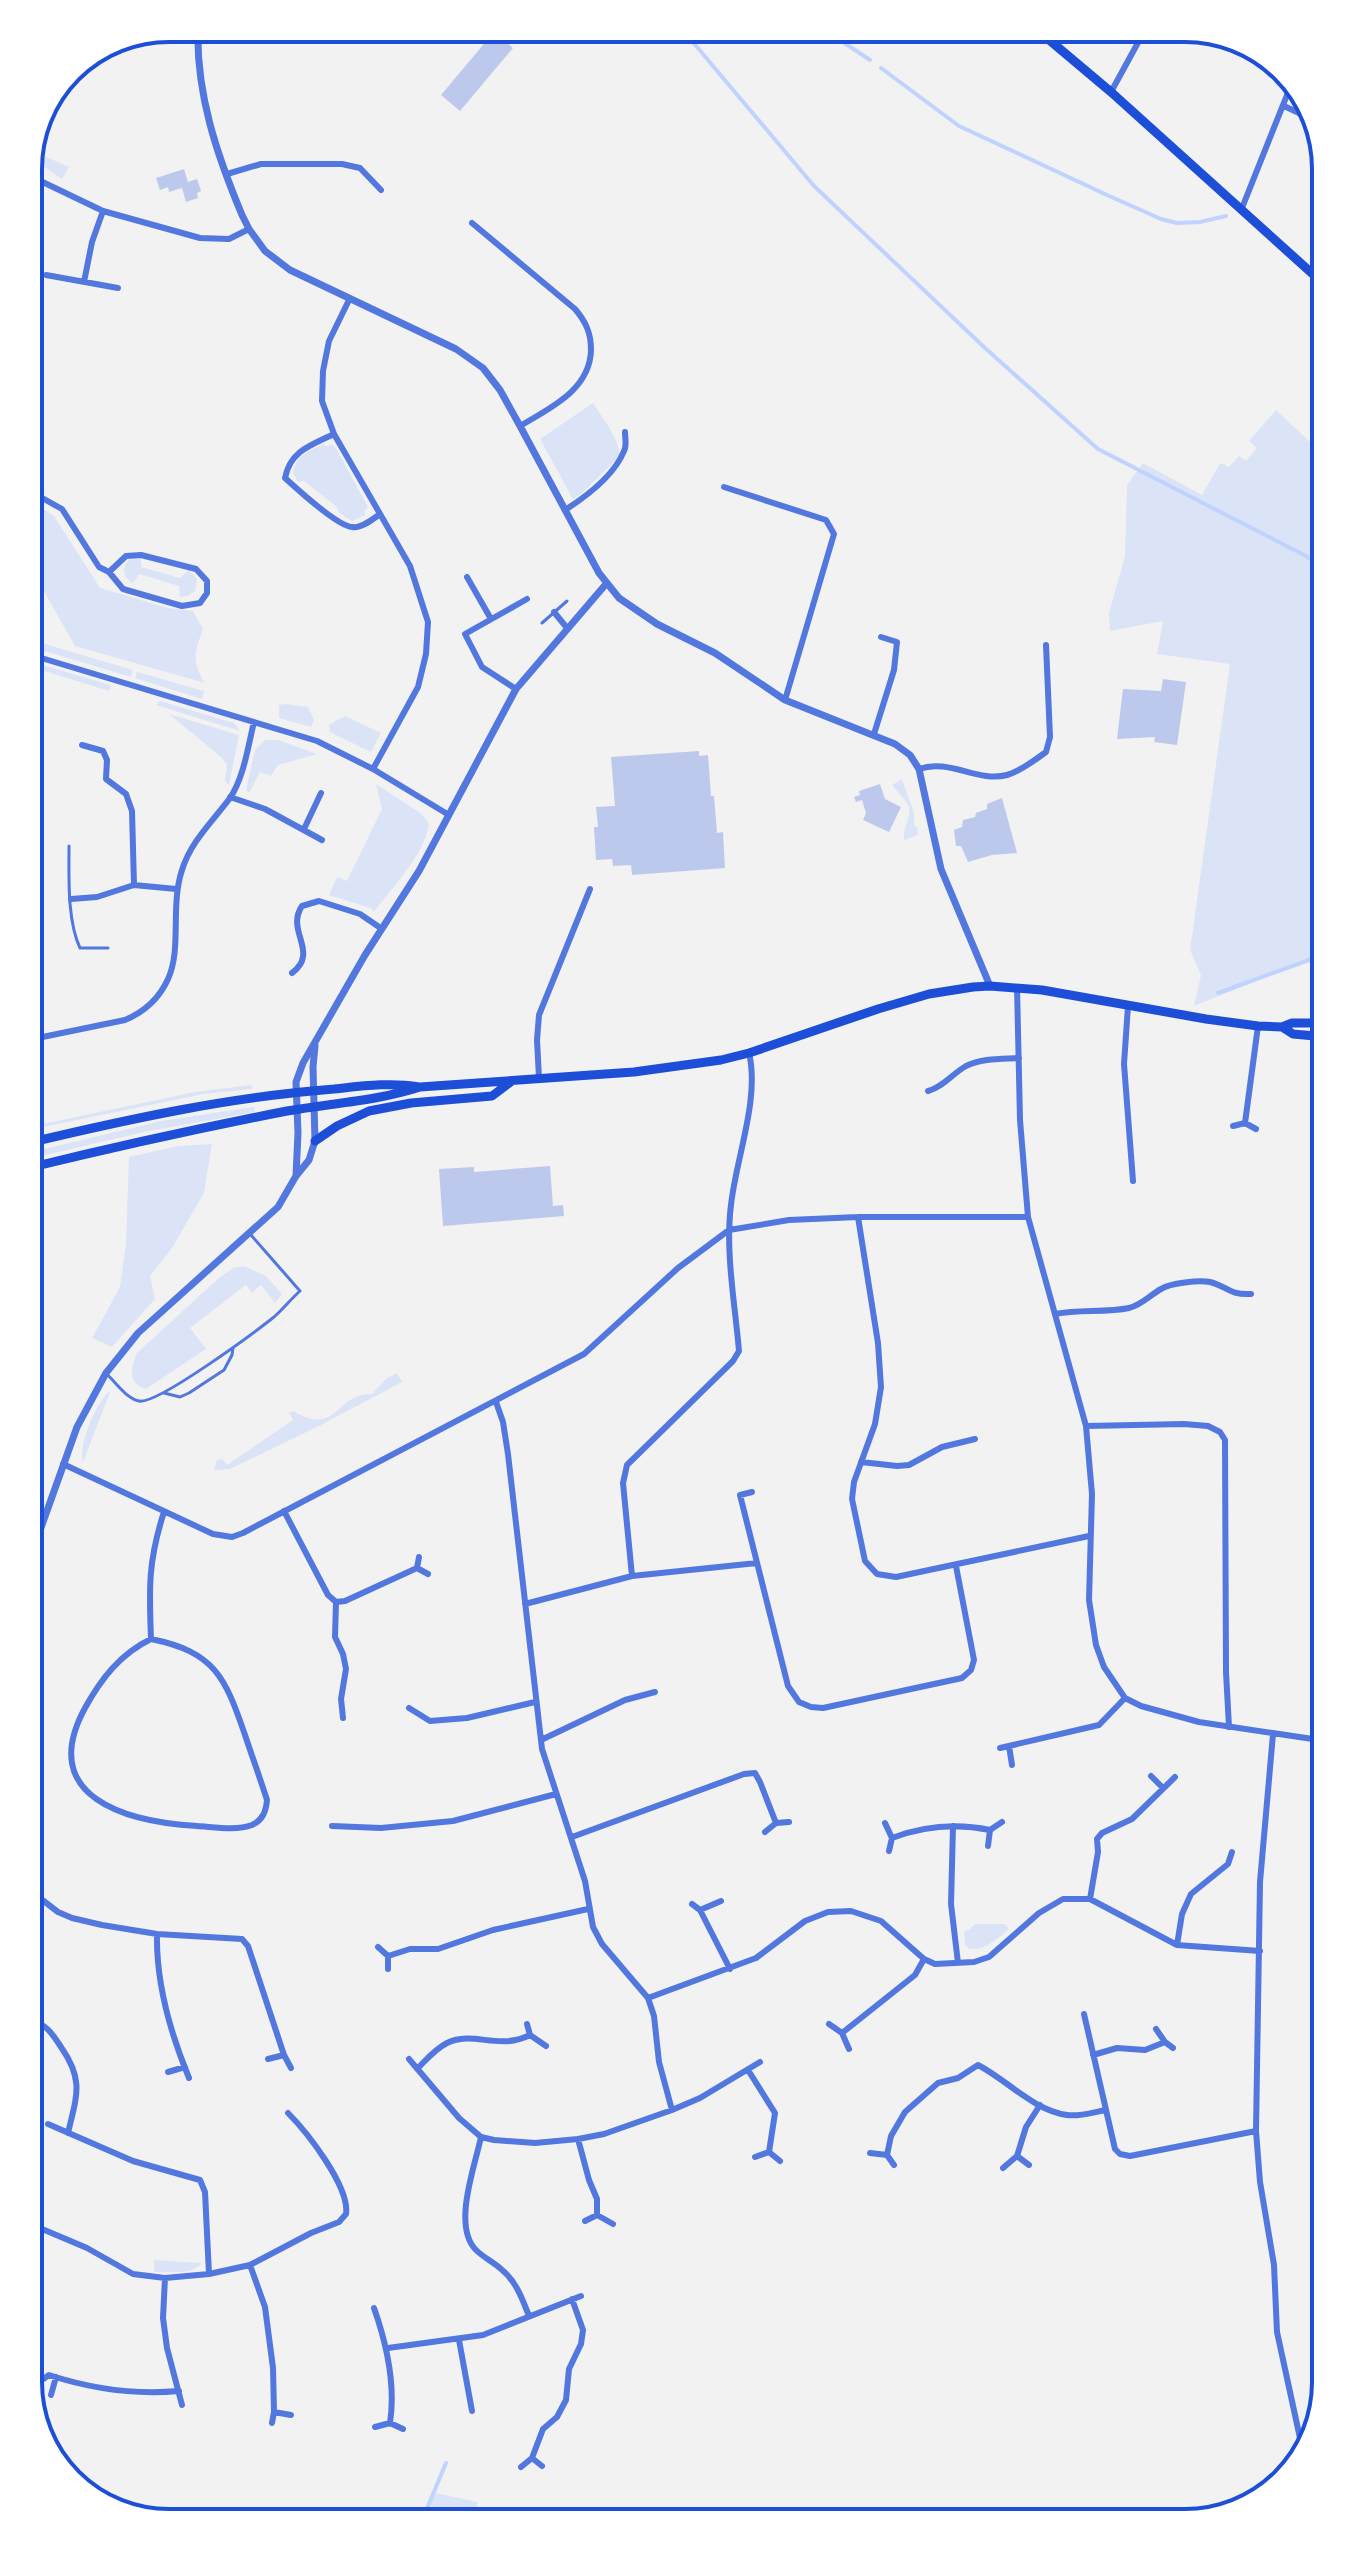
<svg xmlns="http://www.w3.org/2000/svg" width="1354" height="2551" font-family="'PT Sans',sans-serif">
<rect width="100%" height="100%" fill="#f2f2f2"/>
<!-- green -->
<path fill="#dbe4f7" d="M33,151L69,167L62,179L30,157Z
M593,403C602,418 621,440 619,457L581,494L573,499L540,439Z
M1276,410L1326,457V953L1194,1006L1201,975L1190,950L1230,664L1157,654L1163,621L1110,631L1109,613L1125,556L1127,485L1143,463L1202,495L1219,465L1222,463L1229,467L1239,456L1246,461L1257,448L1249,441Z
M324,444L325,446L333,445L337,450L368,507L364,512L366,515L352,521L339,513L337,507L304,481L298,482L293,473C296,455 309,451 324,444Z
M28,499L54,516L100,588L168,608L193,611L203,629C195,651 191,662 205,683L75,646L28,563Z
M133,557H141V567L180,578L189,570L197,579L195,591L188,596L180,597L179,586L139,574L133,583C121,576 121,564 133,557Z
M28,639L133,670L131,677L28,646Z
M29,661L111,685L109,691L28,666Z
M137,672L204,691L202,699L135,678Z
M160,701L234,723L240,731L156,705Z
M286,704L308,707L314,720L311,727L279,718V705Z
M169,714L239,735L229,785L225,781L227,765L222,758Z
M345,716L381,733L371,752L330,732L329,725Z
M265,740H278L317,754L278,765L271,776L260,772L249,793L246,790L255,750Z
M902,779L914,813V826L917,827L918,835L904,840C902,830 911,817 909,807C907,800 896,791 892,785Z
M376,784L422,814L429,824C424,856 393,886 374,912L371,908L329,895L337,877L347,881L382,809Z
M251,1085L253,1087L251,1089L204,1094L28,1130V1127L195,1092Z
M254,1107L255,1112L144,1132L28,1159V1153L161,1121Z
M212,1144L204,1193L172,1248L150,1276L155,1299L112,1347L92,1338L120,1287L126,1243L129,1157L178,1146Z
M244,1266L266,1276L282,1294L275,1303L261,1285L252,1293L246,1285L190,1328L206,1349L146,1389C128,1384 130,1368 137,1353L220,1277L233,1268Z
M397,1373L402,1382L321,1425L230,1469L214,1470L217,1460L222,1459L227,1465L293,1420L289,1413L294,1411C337,1438 336,1392 372,1394L387,1378Z
M111,1390L83,1462C78,1444 97,1400 111,1390Z
M975,1924H1005L1009,1929C997,1939 985,1951 969,1949L965,1944L964,1931L969,1930Z
M154,2260L202,2263C192,2275 170,2272 154,2272Z
M431,2492L477,2502L478,2523H432Z"/>
<g fill="none" stroke-linecap="round" stroke-linejoin="round">
<!-- stream -->
<path stroke="#bfd3fe" stroke-width="4" d="M681,28L814,186L985,348L1098,449L1306,556L1326,570
M822,28L870,60
M881,68L959,126L1107,195L1161,219L1177,223L1200,222L1226,216
M1218,993L1309,960L1326,951
M421,2523L446,2463"/>
</g>
<!-- building -->
<path fill="#bdc9ec" d="M494,32L513,48L460,111L441,95Z
M184,169L188,182L197,179L201,191L197,193L198,198L186,202L182,188L169,192L168,187L160,190L156,178Z
M1163,679L1186,682L1177,745L1154,742L1155,737L1117,739L1123,689L1161,691Z
M699,751V756L708,755L711,796H714L717,833L723,832L725,868L632,875L631,865L613,866L612,859L596,860L594,827H598L596,807L615,806L611,757Z
M880,784L885,799L901,807L889,832L863,820L866,813L862,800L856,802L854,797L860,795L859,791Z
M1002,798L1017,853L992,855L968,862L961,846H956L954,830L962,827L963,820L975,817L976,813L987,809V804Z
M550,1166L553,1206L563,1205L564,1216L443,1226L439,1169L474,1167V1172Z"/>
<g fill="none" stroke-linecap="round" stroke-linejoin="round">
<!-- service -->
<path stroke="#5277de" stroke-width="3" d="M542,623L567,601
M69,846C69,877 67,920 80,948H108
M106,1373C115,1382 126,1398 139,1401C157,1405 255,1332 274,1317C283,1309 291,1299 300,1291L251,1235
M164,1393L180,1397L189,1393L224,1370L232,1355L233,1348"/>
<!-- minor -->
<path stroke="#5277de" stroke-width="6" d="M1111,92L1146,28
M1284,106L1316,121
M227,174L261,164H342L360,168L381,190
M28,175L103,211L200,238L229,239L249,229
M1242,208L1291,85
M472,223L575,309C586,322 591,333 591,350C590,390 550,408 520,426
M46,275L118,288
M84,282L92,242L103,211
M349,300L329,341L323,371L322,401L334,434L410,566L428,622L426,654L418,687L373,769
M334,434C311,445 290,451 285,478C297,489 338,526 352,527C361,529 373,519 380,514
M724,487L826,520L834,534L785,700
M28,490L62,509L99,567L109,572L123,589L182,606L200,603L207,593V581L196,569L141,555L126,556L109,572
M565,510C587,496 614,476 624,451C627,446 625,439 625,432
M467,577L491,619
M554,612L567,628
M28,654L317,741L373,769L449,815
M516,689L482,667L465,634L527,599
M874,734L894,670L897,642L881,637
M82,745L103,751L107,760L106,779L126,794L132,811L134,885L176,889
M919,769C949,758 978,783 1007,775C1021,771 1035,760 1046,752L1050,737L1046,645
M230,797L265,809L322,840
M304,829L321,793
M71,899L97,897L134,885
M292,973C320,952 285,931 302,906L319,901L360,914L382,929
M1017,987L1020,1120L1028,1217L1086,1426L1092,1494L1089,1600L1096,1645L1104,1667L1125,1698L1141,1706L1199,1722L1326,1741
M28,1001L32,1007L35,1039
M1128,1006L1124,1064L1133,1181
M28,1040L125,1020C144,1012 159,999 168,979C182,949 170,906 182,870C191,841 213,821 230,798C244,777 248,746 254,722
M539,1078L537,1040L539,1015L590,889
M928,1091C943,1087 952,1074 966,1066C982,1058 1001,1059 1019,1058
M1245,1123L1258,1026
M1233,1126L1245,1123L1256,1129
M858,1217L878,1343L881,1387L875,1424L854,1482L852,1499L865,1561L877,1574L896,1577L1089,1536
M1055,1314C1080,1309 1105,1313 1129,1308C1142,1305 1150,1295 1161,1289C1170,1283 1199,1280 1210,1282C1227,1286 1228,1295 1251,1294
M496,1402L503,1422L508,1454L542,1749L585,1881L593,1927L602,1944L648,1998L654,2016L659,2062L672,2110
M1086,1426L1184,1424L1208,1426L1220,1432L1225,1440L1226,1672L1229,1727
M861,1462L897,1466L909,1465L942,1447L975,1439
M63,1464L213,1534L232,1537L243,1533L584,1354L678,1268L729,1230L789,1220L858,1217H1028
M752,1492L740,1495L788,1686L799,1702L811,1707L823,1708L962,1678L971,1670L974,1660L956,1566
M284,1511L328,1595L336,1602L345,1601L417,1568
M419,1557L417,1568L428,1574
M632,1576L623,1483L627,1465L733,1361L739,1351C735,1304 725,1251 731,1205C736,1158 760,1099 749,1053
M336,1602L335,1637L343,1654L346,1669L341,1699L343,1718
M525,1604L632,1576L757,1563
M151,1639C215,1652 225,1677 245,1735C252,1756 260,1778 267,1800C266,1811 263,1820 252,1825C236,1831 214,1827 197,1826C128,1822 36,1798 85,1708C101,1679 120,1654 151,1639C149,1589 148,1561 164,1512
M409,1708L430,1721L467,1718L535,1702
M1273,1734L1260,1882L1256,2131L1260,2182L1274,2265L1277,2332L1300,2438L1302,2460
M541,1740L625,1700L655,1692
M1009,1746L1012,1765
M1000,1748L1099,1725L1125,1698
M1151,1776L1163,1788
M885,1823L892,1838L889,1851
M332,1826L381,1828L453,1821L556,1794
M953,1826L951,1904L958,1963
M765,1832L776,1823L789,1822
M572,1837L744,1774L755,1773L760,1782L776,1823
M892,1838C924,1826 956,1823 990,1830
M988,1846L990,1830L1002,1822
M28,1889L58,1912L72,1918L102,1925L157,1934L242,1939L248,1946L284,2055L291,2068
M1090,1899L1098,1852L1097,1839L1102,1833L1132,1819L1175,1777
M692,1904L700,1910L721,1901
M700,1910L730,1969
M157,1934C156,1984 170,2032 189,2078
M1177,1945L1182,1914L1191,1894L1228,1864L1232,1852
M378,1947L388,1956V1969
M388,1956L410,1949H438L493,1930L588,1909
M648,1998L756,1958L805,1921L828,1912L851,1911L881,1921L924,1959L935,1964L974,1962L989,1957L1039,1913L1063,1899H1090L1177,1945L1260,1951
M1084,2014L1115,2149L1120,2154L1130,2156L1256,2131
M28,2018C47,2026 50,2030 61,2047C84,2080 77,2095 68,2133
M527,2024L530,2035L546,2046
M829,2024L842,2033L849,2049
M1156,2029L1165,2042L1173,2048
M842,2033L915,1975L924,1959
M1093,2055L1117,2048L1145,2050L1165,2042
M268,2059L284,2055
M409,2059L459,2118L481,2137L494,2140L535,2143L578,2139L604,2134L672,2110L700,2098L760,2062
M417,2069C426,2060 435,2049 447,2043C474,2030 498,2051 530,2035
M748,2070L775,2113L769,2152
M168,2072L185,2067
M48,2124L133,2161L200,2180L205,2192L209,2274
M481,2137C475,2166 452,2226 476,2250C483,2257 493,2262 501,2269C516,2281 522,2298 529,2316
M578,2139L589,2180L597,2199V2215
M870,2153L887,2155
M1017,2156L1029,2165
M755,2157L769,2152L780,2161
M894,2165L887,2155L891,2136L905,2112L938,2083L958,2078L978,2065C1007,2080 1033,2110 1067,2115C1079,2117 1094,2112 1106,2110
M1003,2168L1017,2156L1026,2127L1040,2105
M585,2221L597,2215L613,2224
M28,2223L87,2248L133,2274L165,2278L209,2274L250,2265L311,2233L339,2222L346,2214C350,2187 307,2132 288,2113
M250,2265L265,2307L273,2368L274,2412L272,2423
M165,2278L163,2318L167,2348L182,2405
M374,2308C387,2345 396,2384 390,2423
M459,2340L472,2411
M388,2348L483,2335L581,2296
M29,2389L49,2375C92,2389 134,2395 179,2391
M51,2395L56,2377
M274,2412L291,2415
M375,2427L390,2423L403,2429
M532,2458L542,2466
M521,2467L532,2458L543,2429L557,2417L566,2400L569,2369L581,2344L583,2330L572,2299"/>
<!-- tertiary -->
<path stroke="#5277de" stroke-width="7" d="M198,28C196,94 217,155 242,215L249,229L265,251L290,270L456,349L483,368L500,390L520,426L599,573L619,598L657,624L715,653L785,700L895,744L910,755L919,769L941,869L990,986
M296,1176L298,1133L296,1082L303,1063L365,955L419,871L516,689L606,584
M28,1564L77,1427L106,1373L138,1333L278,1207L296,1176L309,1160L315,1141L313,1067L315,1046"/>
<!-- trunk -->
<path stroke="#1d4ed8" stroke-width="9" d="M1035,28L1111,92L1326,286
M1282,1027L1293,1034L1326,1037
M315,1141L337,1126L369,1111L411,1103L492,1096L512,1081
M28,1143C129,1119 230,1097 334,1089C362,1086 391,1082 419,1087
M28,1168C114,1147 200,1128 287,1111C332,1103 377,1101 420,1087L634,1072L721,1060L749,1053L878,1009L929,994L973,987L990,986L1042,990L1206,1019L1258,1026L1282,1027L1292,1023H1326"/>
</g>
<!-- crop -->
<path d="M0 0H1354V2551H0ZM169 42H1185A127 127 0 0 1 1312 169V2382A127 127 0 0 1 1185 2509H169A127 127 0 0 1 42 2382V169A127 127 0 0 1 169 42Z" fill="#fff" fill-rule="evenodd"/>
<path fill="none" stroke="#1d4ed8" stroke-width="4" d="M169 42H1185A127 127 0 0 1 1312 169V2382A127 127 0 0 1 1185 2509H169A127 127 0 0 1 42 2382V169A127 127 0 0 1 169 42Z"/>
</svg>
